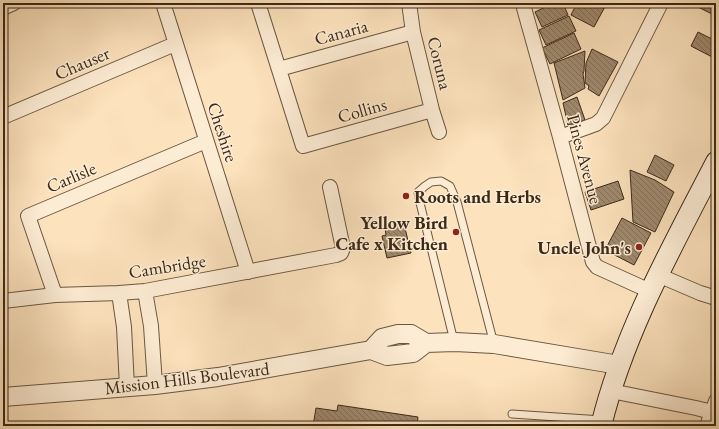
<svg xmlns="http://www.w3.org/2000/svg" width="719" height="429" font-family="'EB Garamond',serif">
<defs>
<pattern id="building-back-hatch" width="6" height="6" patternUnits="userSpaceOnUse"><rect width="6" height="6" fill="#9f896e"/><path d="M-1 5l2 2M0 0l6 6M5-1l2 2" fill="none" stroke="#837059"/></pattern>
</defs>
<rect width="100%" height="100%" fill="#fce2bd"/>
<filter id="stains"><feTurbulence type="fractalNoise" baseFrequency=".005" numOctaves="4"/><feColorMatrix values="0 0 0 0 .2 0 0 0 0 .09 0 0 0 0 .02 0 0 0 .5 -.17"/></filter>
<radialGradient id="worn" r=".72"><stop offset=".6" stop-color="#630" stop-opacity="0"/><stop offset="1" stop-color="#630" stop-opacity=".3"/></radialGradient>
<!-- building -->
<path fill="url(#building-back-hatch)" stroke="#3b2918" d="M554,3H563L568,15L542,27L535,12Z
M577,3H607L594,27L571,15Z
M690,3H716V6L712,14Z
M569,16L576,31L546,45L539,30Z
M698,32L716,41V59L691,46Z
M574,33L581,49L550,64L542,48Z
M592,49L618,62L599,96L588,89L589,86L585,83L586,63Z
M585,51L584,71L583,74L585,88L563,100L554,63Z
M577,97L585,120L568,125L563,103Z
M655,155L674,165L666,181L647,172Z
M630,170L655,180L674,192L655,232L633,222Z
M618,181L624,199L591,210L585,192Z
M622,218L651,233L634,265L605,250Z
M404,224L411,253L387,258L382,236L386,235L385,228Z
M338,405L418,417L417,426H313L316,408L337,411Z"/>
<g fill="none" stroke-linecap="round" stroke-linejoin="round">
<!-- service casing -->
<g stroke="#6b5741" stroke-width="9">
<path id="service" d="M454,341L420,203L418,192L425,186L431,182L441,181L450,186L457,202L494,344
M512,414L602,420"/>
</g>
<!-- minor casing -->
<g stroke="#6b5741" stroke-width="16">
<path id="minor" d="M163,3L248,272
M258,3L303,146L432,110
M409,3L413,32L432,110L439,132
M523,3L524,8L560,137L593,262L597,267L650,291
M3,8L14,3
M279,69L413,32
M3,117L175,44
M560,137L596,124L603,118L661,3
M658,275L700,293L716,298
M145,291L151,326L155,385
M119,293L124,327L127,387
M55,295L28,216L206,141
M3,301L55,295L119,293L145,291L336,255L341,253L343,248L330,187
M611,391L696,408L716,413
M707,426L716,401"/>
</g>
<!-- tertiary casing -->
<g stroke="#6b5741" stroke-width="20">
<path id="tertiary" d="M371,350L382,338L398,334H411L426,343L455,342L494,344L619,365
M3,397L155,385L218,377L371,350L387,356L413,353L426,343"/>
</g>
<!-- secondary casing -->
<g stroke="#3b2918" stroke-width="22">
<path id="secondary" d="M601,426C624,332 672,247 716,162"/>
</g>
<!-- service -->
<use href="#service" stroke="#fdecd4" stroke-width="7"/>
<!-- minor -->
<use href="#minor" stroke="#fdecd4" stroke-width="14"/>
<!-- tertiary -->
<use href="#tertiary" stroke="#fdecd4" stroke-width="18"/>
<!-- secondary -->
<use href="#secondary" stroke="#fdecd4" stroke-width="20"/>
</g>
<!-- markers -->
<g fill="#8f2418" stroke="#fdecd4" stroke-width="1.5">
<circle cx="406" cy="196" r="4"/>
<circle cx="456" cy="232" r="4"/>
<circle cx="639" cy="247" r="4"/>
</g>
<g text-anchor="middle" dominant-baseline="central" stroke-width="3" stroke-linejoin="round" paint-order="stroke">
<!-- street labels -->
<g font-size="18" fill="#3b2918" stroke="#fdecd4">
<text transform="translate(341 32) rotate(-15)">Canaria</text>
<text transform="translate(82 63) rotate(-23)">Chauser</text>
<text transform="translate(440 63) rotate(76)">Coruna</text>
<text transform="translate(362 110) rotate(-16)">Collins</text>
<text transform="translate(223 132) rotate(72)">Cheshire</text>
<text transform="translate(585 159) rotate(75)">Pines Avenue</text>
<text transform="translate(71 177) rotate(-23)">Carlisle</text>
<text transform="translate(167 266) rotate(-9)">Cambridge</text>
<text transform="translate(187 378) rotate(-7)">Mission Hills Boulevard</text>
</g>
<!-- poi labels -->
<g font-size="18" font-weight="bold" fill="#3b2918" stroke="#fdecd4" text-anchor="end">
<text x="414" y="196" text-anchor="start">Roots and Herbs</text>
<text x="448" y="222">Yellow Bird<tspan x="448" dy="21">Cafe x Kitchen</tspan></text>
<text x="631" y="247">Uncle John's</text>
</g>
</g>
<!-- margin -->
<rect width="719" height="429" fill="none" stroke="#fce2bd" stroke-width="16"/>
<rect x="4" y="4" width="711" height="421" fill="none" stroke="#3b2918" stroke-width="2"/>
<rect x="8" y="8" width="703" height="413" fill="none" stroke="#3b2918"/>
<rect width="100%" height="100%" filter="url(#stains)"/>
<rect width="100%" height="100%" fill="url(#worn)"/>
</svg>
